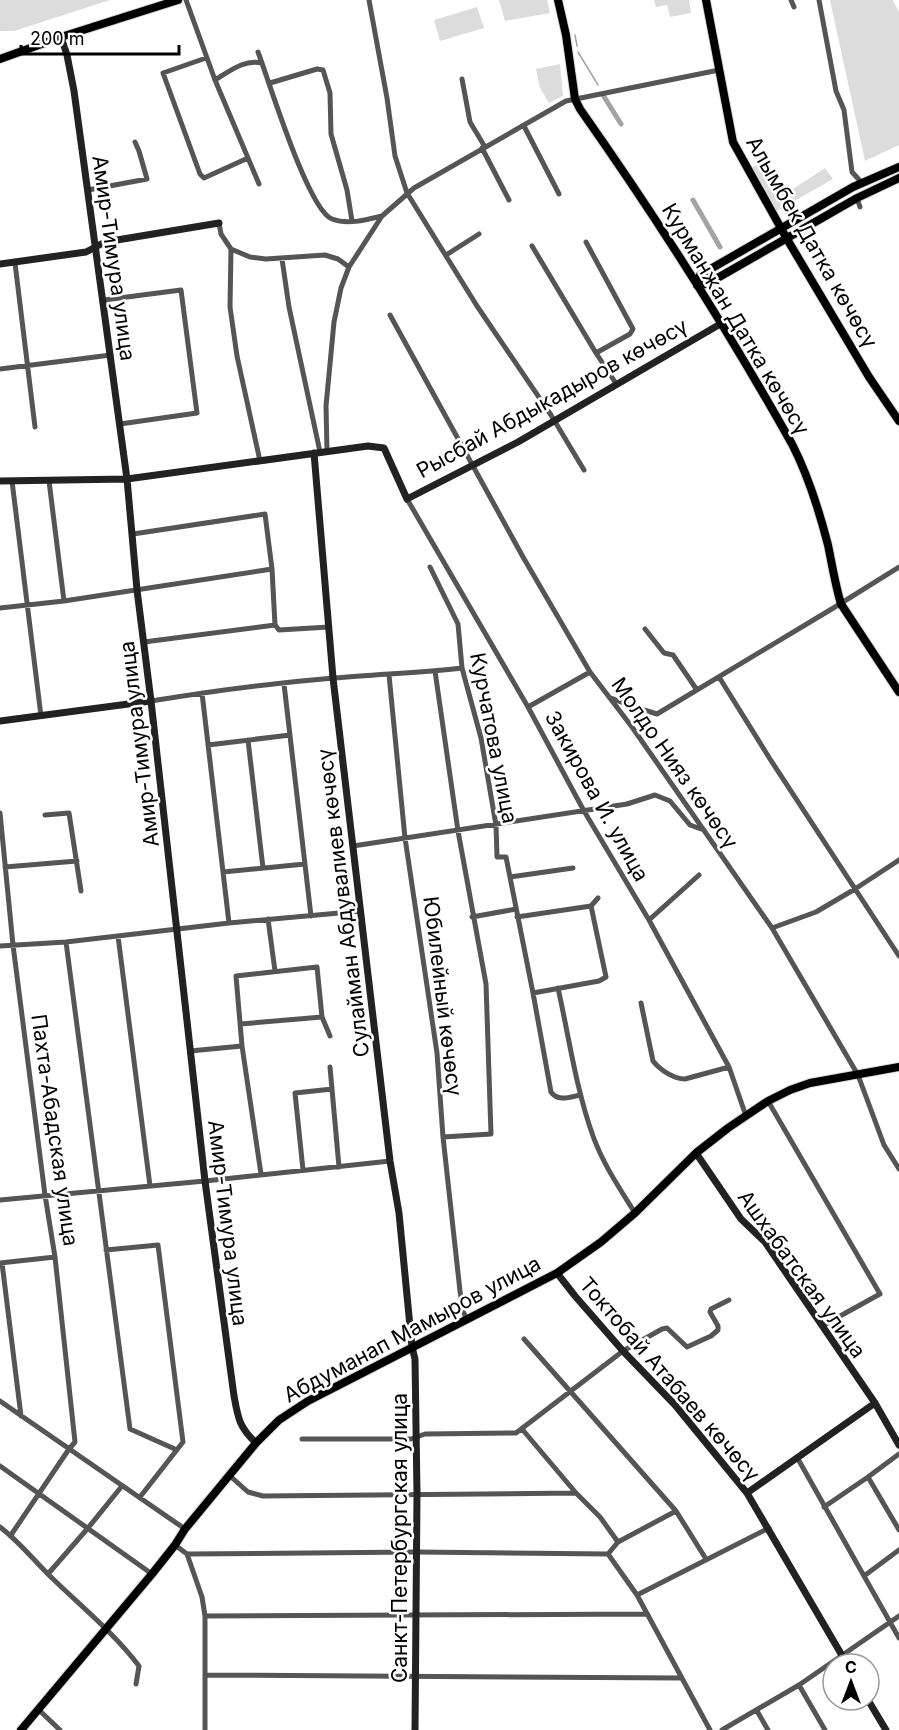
<svg xmlns="http://www.w3.org/2000/svg" width="899" height="1730" font-family="Inter,sans-serif">
<rect width="100%" height="100%" fill="#fff"/>
<!-- green -->
<path fill="#dcdcdc" d="M0,0H110L14,31H0Z
M499,0H547L550,13L505,21Z
M654,0H689L691,13L670,17L667,5L656,7Z
M830,0H893L899,12V145L865,161Z
M477,7L484,28L440,41L434,20Z
M560,64L563,96L549,103L540,88L536,69Z
M760,164L771,181L785,183L790,191L825,168L833,179L775,212L752,167Z"/>
<g fill="none" stroke-linecap="round" stroke-linejoin="round">
<!-- stream -->
<path stroke="#a3a3a3" stroke-width="1.5" d="M575,35L577,46
M578,52L598,85"/>
<!-- canal -->
<path stroke="#a3a3a3" stroke-width="5" d="M603,95L621,124
M693,200L720,247"/>
<!-- primary casing -->
<g stroke="#dbdbdb" stroke-width="10">
<path id="primary" d="M558,0L566,35L575,99L580,109C656,217 727,328 792,444C808,475 819,510 828,545C832,564 835,584 841,604L899,692
M706,0L733,142L787,239L869,377L899,421
M0,59L61,37L178,0
M697,285L700,275L853,187L899,167
M697,285L707,284L857,198L899,178
M21,1730L152,1574L175,1545L185,1529L256,1443L279,1420L308,1401L557,1273L601,1242L635,1213L696,1153L728,1128L768,1101L790,1090L810,1083L899,1067"/>
</g>
<!-- street -->
<path stroke="#555" stroke-width="5" d="M186,0L215,80L259,184
M369,0L387,98L395,156L407,193L477,306L551,415L584,470
M791,0L794,7
M819,0L836,91L844,110L852,172L862,183
M258,52C269,81 308,210 332,219C348,225 366,220 382,216
M206,58L163,73L200,174L204,178L248,158
M462,79L470,122L485,147
M215,80C230,71 244,59 262,63
M270,83L317,69L323,70L330,93L331,134L347,190L352,221
M524,126L559,194
M482,148L509,200
M88,190L147,179L139,151L135,142
M857,198L860,207
M219,223L221,234L231,249L250,257L266,259L325,255L338,259L349,267
M586,242L633,329L630,334L596,353
M532,246L596,353L617,385
M231,249L230,307L237,356L260,461
M446,255L479,234
M282,259L289,307L320,452
M15,263L35,427
M104,300L181,290L197,413L120,424
M390,315L523,557L590,672L632,727L772,928L858,1075L884,1145L899,1169
M0,369L111,355
M327,451L326,406L334,322L341,288L349,267L382,216L414,188L566,101L719,70
M12,481L41,716
M49,481L64,601
M407,499L528,707L584,811L649,920L729,1067L746,1116
M133,534L265,514L272,569L275,625L279,630L329,627
M430,567L458,624L462,668L481,738L496,825L497,857H506L533,993L551,1092C558,1102 570,1097 580,1095
M0,608L64,601L272,569
M645,629L664,653L673,655L697,690
M144,642L275,625
M435,671L458,831L486,984L491,1134L443,1137
M389,675L405,838L437,1053L443,1137L460,1291L463,1311L467,1320
M719,677L770,759L899,956
M284,684L311,916
M202,693L229,923
M611,698L631,706L657,714L835,607L899,567
M151,701C212,691 273,683 334,678C376,674 419,673 462,668
M528,707L590,672
M248,740L263,868
M208,745L290,735
M0,813L13,945L45,1195L55,1257L75,1442L69,1449L11,1535
M45,815L69,813L81,891
M353,846L627,804L655,795L670,801L690,825L701,829
M5,867L77,861
M223,872L305,864
M510,877L573,868
M472,917L516,909
M517,917L591,906
M268,919L275,971
M649,920L699,875
M772,928L816,912L855,889L899,860
M118,936L150,1186
M66,942L130,1429L177,1450
M0,946L66,942L229,923L361,911
M558,988C569,1037 576,1089 593,1136C603,1164 620,1189 635,1213
M533,993L599,981L606,977L591,906L598,898
M641,1003L653,1061C660,1070 674,1079 685,1079L729,1067
M240,1024L322,1017
M190,1051L242,1046
M330,1067L339,1167
M768,1101L880,1294L822,1326
M303,1170L295,1093L332,1089
M261,1174L242,1046L236,976L317,967L322,1017L330,1036
M0,1200L205,1181L390,1161
M106,1250L158,1245L183,1442L140,1497
M0,1263L55,1257
M2,1263L21,1416
M524,1339L676,1511L706,1559
M0,1401L185,1529
M522,1429L576,1493L600,1517L618,1542
M302,1439H411L425,1434L516,1433L623,1351L662,1329L667,1328L687,1347L711,1336L718,1330V1326L710,1312L711,1309L729,1300
M798,1459L899,1638
M0,1466L152,1574
M229,1475L248,1492L263,1496L576,1493
M868,1477L899,1530
M824,1507L868,1477L899,1454
M0,1527C20,1542 35,1562 53,1579C82,1607 116,1635 139,1666L136,1684
M175,1545L187,1554L416,1552L608,1554
M187,1554L202,1597L205,1616V1730
M608,1554L637,1595L710,1730
M608,1554L618,1542L676,1511
M48,1574L88,1528L122,1486
M864,1576L899,1550
M637,1595L769,1528
M205,1616L646,1614
M206,1675L682,1678
M799,1685L825,1730
M39,1710L60,1730
M757,1711L768,1730
M722,1730L799,1685L899,1616"/>
<!-- secondary -->
<path stroke="#222" stroke-width="7" d="M61,37L67,55L74,91L127,479L137,590L151,701L205,1181L234,1396C238,1418 239,1427 256,1443
M0,264L86,252L105,242L219,223
M314,453L333,678L390,1161L399,1213L412,1347L415,1359L417,1494L415,1730
M0,481L127,479L368,446L384,448L407,499L518,442L722,323
M0,721L151,701
M696,1153L741,1219L765,1242L875,1403L899,1445
M557,1273L575,1296L623,1351L675,1405L747,1493L847,1664
M747,1493L875,1403
M868,1700L886,1730"/>
<!-- primary -->
<use href="#primary" stroke="#000" stroke-width="8"/>
</g>
<g text-anchor="middle" dominant-baseline="central" stroke-width="5" stroke-linejoin="round" paint-order="stroke">
<!-- street labels -->
<g font-size="21" fill="#000" stroke="#fff">
<text transform="translate(812 242) rotate(60)">Алымбек Датка көчөсү</text>
<text transform="translate(114 258) rotate(82)">Амир-Тимура улица</text>
<text transform="translate(736 319) rotate(59)">Курманжан Датка көчөсү</text>
<text transform="translate(552 398) rotate(-29)">Рысбай Абдыкадыров көчөсү</text>
<text transform="translate(494 738) rotate(79)">Курчатова улица</text>
<text transform="translate(139 744) rotate(-97)">Амир-Тимура улица</text>
<text transform="translate(675 763) rotate(55)">Молдо Нияз көчөсү</text>
<text transform="translate(597 796) rotate(61)">Закирова И. улица</text>
<text transform="translate(343 903) rotate(-97)">Сулайман Абдувалиев көчөсү</text>
<text transform="translate(443 996) rotate(83)">Юбилейный көчөсү</text>
<text transform="translate(55 1130) rotate(82)">Пахта-Абадская улица</text>
<text transform="translate(228 1223) rotate(83)">Амир-Тимура улица</text>
<text transform="translate(802 1274) rotate(54)">Ашхабатская улица</text>
<text transform="translate(412 1329) rotate(-28)">Абдуманап Мамыров улица</text>
<text transform="translate(670 1379) rotate(49)">Токтобай Атабаев көчөсү</text>
<text transform="translate(399 1538) rotate(-90)">Санкт-Петербургская улица</text>
</g>
</g>
<!-- north arrow -->
<g transform="translate(851 1682)"><circle r="28" fill="#ffffff" stroke="#999999" stroke-width="1.5"/>
<path d="M0-4.5L10 22L0 15L-10 22Z" fill="#000000"/>
<text y="-9" font-size="16" font-weight="bold" text-anchor="middle" fill="#000000">С</text>
</g>
<!-- scale -->
<path d="M21 45v9h158v-9" fill="none" stroke="#000000" stroke-width="3"/>
<text x="30" y="45" font-size="18" fill="#000000" stroke="#ffffff" stroke-width="4.5" paint-order="stroke">200 m</text>
</svg>
